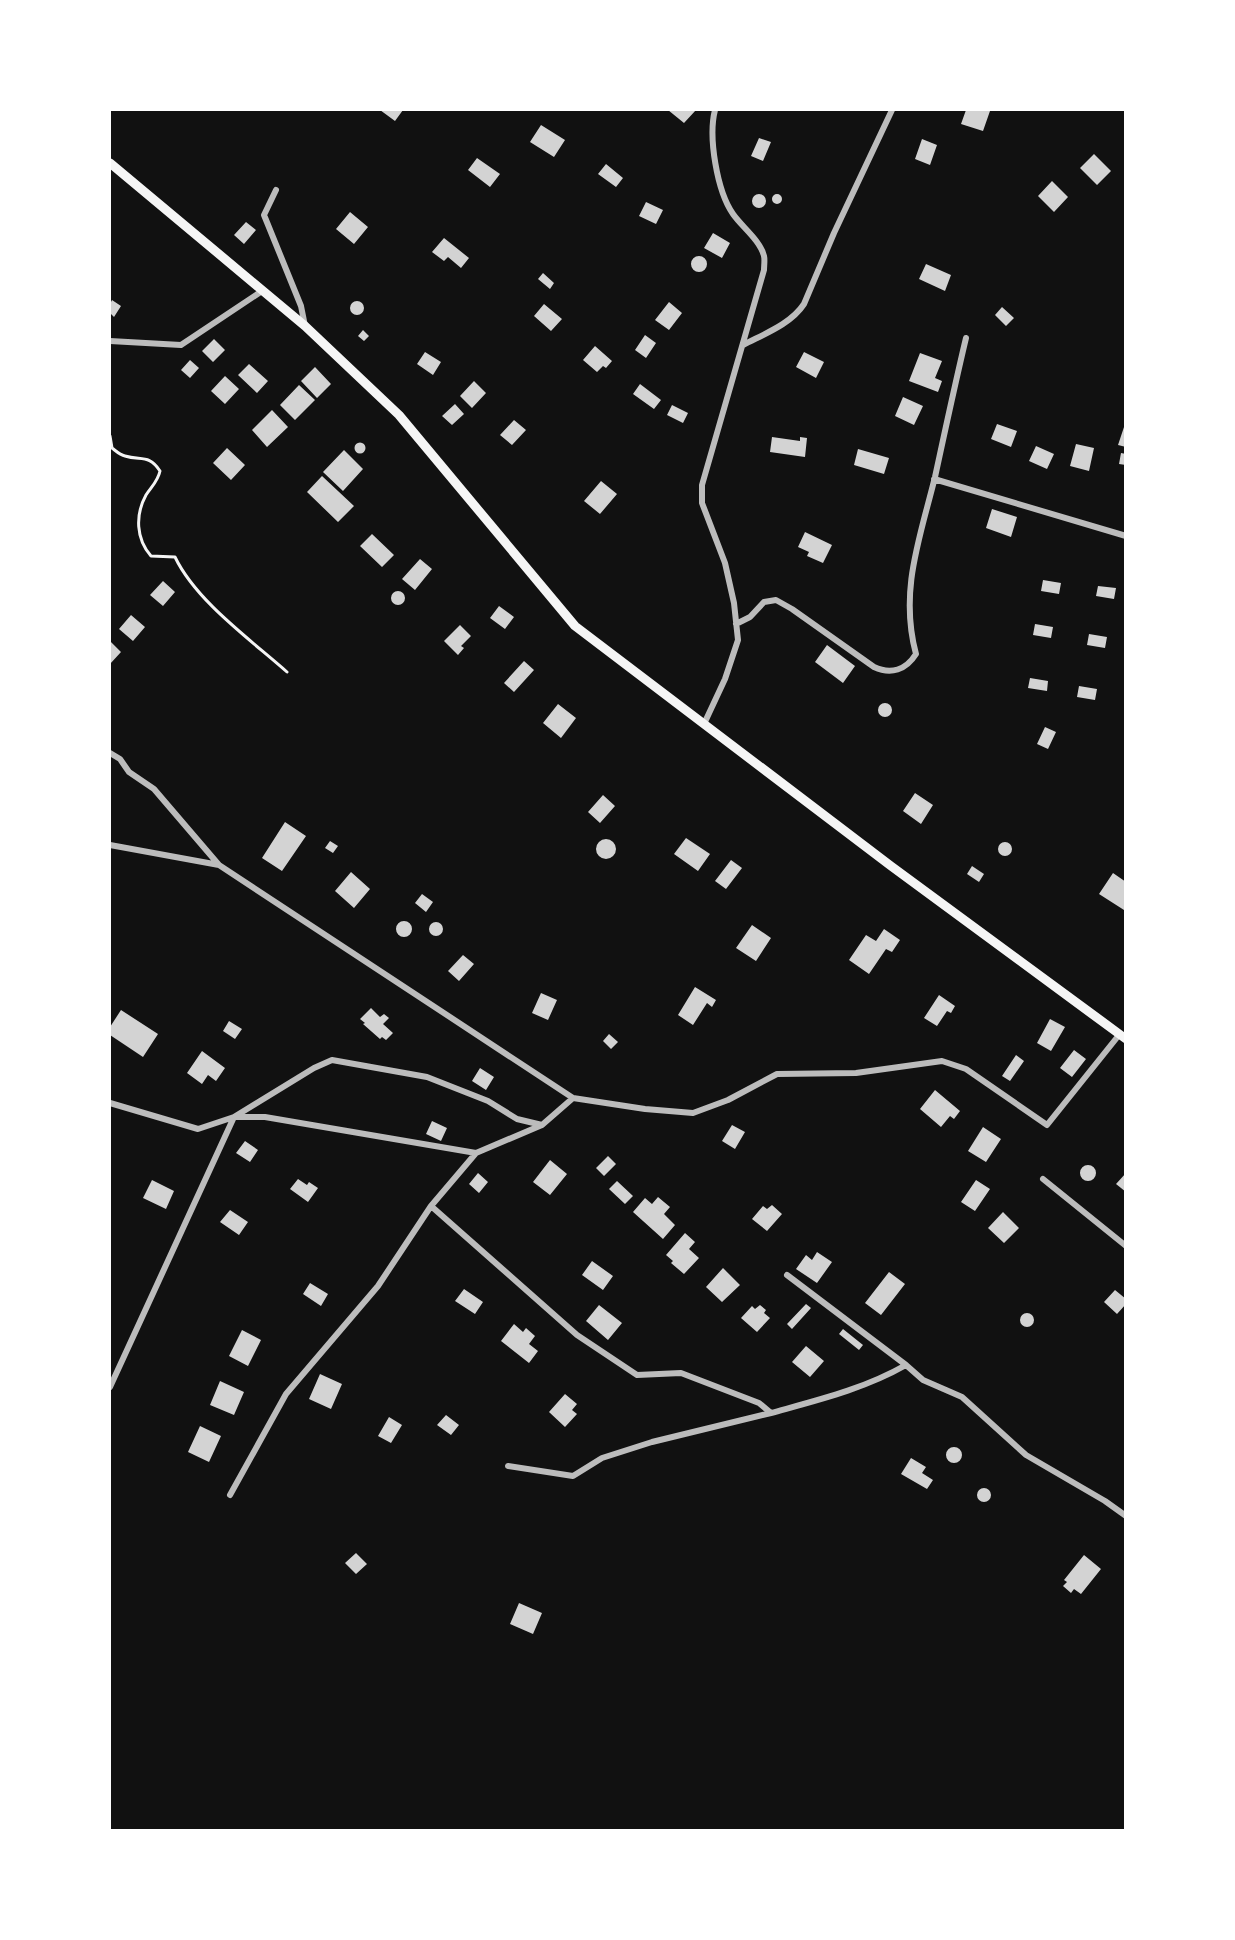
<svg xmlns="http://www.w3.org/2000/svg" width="1235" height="1940" font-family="'Golos Text',sans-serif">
<rect width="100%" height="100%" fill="#111"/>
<!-- building -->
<path fill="#d3d3d3" d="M380,110H403L395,121Z
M668,110H696L684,123Z
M966,110L990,111L983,131L961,124Z
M541,125L565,140L554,157L530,142Z
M759,138L771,142L763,161L751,156Z
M922,139L937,145L930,165L915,159Z
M1094,154L1111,171L1097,185L1080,168Z
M477,158L500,174L490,187L468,170Z
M606,164L623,178L616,187L598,174Z
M1052,181L1068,197L1054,212L1038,196Z
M772 199a5 5 0 1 1 10 0a5 5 0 1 1-10 0Z
M752 201a7 7 0 1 1 14 0a7 7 0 1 1-14 0Z
M646,202L663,210L656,224L639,216Z
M350,212L368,227L354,244L336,229Z
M246,222L256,230L244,244L234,235Z
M713,233L730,243L722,258L704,248Z
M444,238L469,258L461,268L448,257L444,261L432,252Z
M691 264a8 8 0 1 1 16 0a8 8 0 1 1-16 0Z
M926,264L951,275L945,291L919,279Z
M543,273L554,283L550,289L538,279Z
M112,300L121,306L114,317L110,313V304Z
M350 308a7 7 0 1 1 14 0a7 7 0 1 1-14 0Z
M669,302L682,313L669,330L655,320Z
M544,304L562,319L551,331L534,316Z
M1002,307L1014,318L1006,326L995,315Z
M363,330L369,336L364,341L358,336Z
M645,335L656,343L646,358L635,350Z
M214,339L225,350L213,362L202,351Z
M595,346L612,361L606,368L603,366L597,372L583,360Z
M425,352L441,362L433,375L417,364Z
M804,352L824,362L816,378L796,367Z
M920,353L942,361L935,378L942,381L938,392L909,381Z
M190,360L199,368L190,378L181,370Z
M249,364L268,381L257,393L238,375Z
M315,367L331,384L317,398L301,381Z
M225,376L239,389L225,404L211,391Z
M474,381L486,393L472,408L460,396Z
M640,384L661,400L654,409L633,394Z
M299,385L315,400L295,420L280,405Z
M903,397L923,406L914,425L895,416Z
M455,404L464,414L452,425L442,416Z
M672,405L688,413L683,423L667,415Z
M272,410L288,427L267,447L252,430Z
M514,420L526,430L512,445L500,435Z
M997,424L1017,431L1011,447L991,439Z
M1125,424H1126V447L1118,445Z
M772,437L800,441V437L807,438L805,457L770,452Z
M354.5 448a5.5 5.5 0 1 1 11 0a5.5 5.5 0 1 1-11 0Z
M1076,444L1094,448L1089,471L1070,466Z
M1036,446L1054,454L1047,469L1029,461Z
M227,448L245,465L231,480L213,463Z
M858,449L889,458L884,474L854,465Z
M344,450L363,469L343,491L323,472Z
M1121,453L1126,454V465L1119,464Z
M322,476L354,506L338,522L307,492Z
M601,481L617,494L600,514L584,501Z
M992,509L1017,517L1011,537L986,528Z
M805,532L832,545L823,563L807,556L809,552L798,547Z
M372,534L394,555L382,567L360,546Z
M420,559L432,569L415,590L402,579Z
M1043,580L1061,583L1059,594L1041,591Z
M163,581L175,592L163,606L150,595Z
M1098,586L1116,588L1114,599L1096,596Z
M391 598a7 7 0 1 1 14 0a7 7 0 1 1-14 0Z
M499,606L514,617L505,629L490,618Z
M131,615L145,627L133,641L119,629Z
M1035,624L1053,627L1051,638L1033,635Z
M460,625L471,636L461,646L464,648L458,655L444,641Z
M1089,634L1107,637L1105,648L1087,645Z
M110,641L121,652L110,664Z
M827,645L855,666L843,683L815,662Z
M524,661L534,670L514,692L504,683Z
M1030,678L1048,681L1047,691L1028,688Z
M1079,686L1097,689L1095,700L1077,697Z
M878 710a7 7 0 1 1 14 0a7 7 0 1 1-14 0Z
M558,704L576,718L561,738L543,723Z
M1045,727L1056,732L1048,749L1037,744Z
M915,793L933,805L921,824L903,811Z
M603,795L615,806L600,823L588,812Z
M285,822L306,836L282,871L262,858Z
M686,838L710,854L698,871L674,854Z
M596 849a10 10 0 1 1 20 0a10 10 0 1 1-20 0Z
M330,841L338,846L333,853L325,848Z
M998 849a7 7 0 1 1 14 0a7 7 0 1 1-14 0Z
M731,860L742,868L726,889L715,881Z
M972,866L984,874L979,882L967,874Z
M351,872L370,889L354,908L335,891Z
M1113,873L1126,882V908L1124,910L1099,894Z
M422,894L433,902L426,912L415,903Z
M396 929a8 8 0 1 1 16 0a8 8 0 1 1-16 0Z
M429 929a7 7 0 1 1 14 0a7 7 0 1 1-14 0Z
M752,925L771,938L756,961L736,948Z
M884,929L900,940L892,952L886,949L869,974L849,960L866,935L876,941Z
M463,955L474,964L459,981L448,971Z
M695,987L716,1000L712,1007L707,1003L693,1025L678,1015Z
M541,993L557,1000L548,1020L532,1013Z
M939,995L955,1006L951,1013L947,1011L937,1026L924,1018Z
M371,1008L380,1017L384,1014L389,1018L383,1024L393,1033L386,1040L382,1037L380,1039L363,1024L365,1023L360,1019Z
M121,1010L158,1034L143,1057L110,1035V1027Z
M1050,1019L1065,1027L1051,1051L1037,1043Z
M229,1021L242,1029L235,1039L223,1031Z
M609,1034L618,1042L611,1049L603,1041Z
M1074,1050L1086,1059L1072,1077L1060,1068Z
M202,1051L225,1068L216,1081L208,1075L202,1084L187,1073Z
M1016,1055L1024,1061L1010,1081L1002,1076Z
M480,1068L494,1077L486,1090L472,1081Z
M935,1090L960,1111L954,1119L950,1116L941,1127L920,1109Z
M432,1121L447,1128L441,1141L426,1134Z
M732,1125L745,1132L735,1149L722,1141Z
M983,1127L1001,1139L986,1162L968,1151Z
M245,1141L258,1150L250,1162L236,1153Z
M608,1156L616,1164L604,1176L596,1168Z
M550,1160L567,1174L550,1195L533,1182Z
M1080 1173a8 8 0 1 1 16 0a8 8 0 1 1-16 0Z
M478,1173L488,1182L479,1193L469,1184Z
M1126,1173V1192L1116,1184Z
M298,1179L307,1185L309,1182L318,1188L308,1202L290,1189Z
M152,1180L174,1191L166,1209L143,1198Z
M976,1180L990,1189L975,1211L961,1202Z
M617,1181L633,1196L625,1204L609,1189Z
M658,1197L670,1207L664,1214L675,1225L663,1239L633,1212L645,1198L652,1204Z
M772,1205L782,1214L767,1231L752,1219L763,1206L767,1209Z
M230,1210L248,1222L239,1235L220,1222Z
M1003,1212L1019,1228L1004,1243L988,1228Z
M685,1233L695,1242L689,1249L699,1258L684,1274L671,1263L673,1261L666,1255Z
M817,1252L832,1262L817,1283L796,1269L806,1255L812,1260Z
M592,1261L613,1276L603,1290L582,1275Z
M723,1268L740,1285L722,1302L706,1287Z
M889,1272L905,1284L881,1315L865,1303Z
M310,1283L328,1294L321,1306L303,1294Z
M464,1289L483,1302L475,1314L455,1301Z
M1115,1290L1126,1299V1304L1117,1314L1104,1302Z
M806,1304L811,1308L792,1329L787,1324Z
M599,1305L622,1323L608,1340L586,1321Z
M760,1305L766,1310L764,1313L770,1318L757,1332L741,1318L752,1306L755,1309Z
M1020 1320a7 7 0 1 1 14 0a7 7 0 1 1-14 0Z
M514,1324L523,1332L526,1328L535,1336L529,1344L538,1351L529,1363L501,1341Z
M843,1329L863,1345L859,1350L839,1334Z
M242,1330L261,1340L248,1366L229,1356Z
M806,1346L824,1361L810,1377L792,1362Z
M320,1374L342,1384L331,1409L309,1399Z
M220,1381L244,1392L234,1415L210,1405Z
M565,1394L577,1404L572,1410L577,1414L565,1427L549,1412Z
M446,1415L459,1425L451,1435L437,1425Z
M389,1417L402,1425L391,1443L378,1436Z
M200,1426L221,1436L209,1462L188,1452Z
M946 1455a8 8 0 1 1 16 0a8 8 0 1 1-16 0Z
M911,1458L926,1467L922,1473L933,1480L927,1489L901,1474Z
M977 1495a7 7 0 1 1 14 0a7 7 0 1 1-14 0Z
M356,1553L367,1564L356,1574L345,1563Z
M1084,1555L1101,1569L1081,1594L1074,1589L1071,1593L1063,1586L1067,1582L1064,1580Z
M519,1603L542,1613L533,1634L510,1624Z"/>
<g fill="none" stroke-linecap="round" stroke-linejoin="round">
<!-- path -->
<path stroke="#f5f5f5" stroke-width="3" d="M110,436L112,448C116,451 120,455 125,456C141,461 149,454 160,471C158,481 152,486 146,495C135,515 136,539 151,556L175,557C196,601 251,640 287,672"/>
<!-- minor -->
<path stroke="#bcbcbc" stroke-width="6" d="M276,190L264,215L301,306L305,326
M110,341L181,345L262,291
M743,345C764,334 791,324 804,304L834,233L892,110
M934,479L1126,536
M736,624L750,617L764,602L776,600L792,609L874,667C891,675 906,670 916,654C899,591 920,538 935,477C945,431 955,384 966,338
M704,724L725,679L738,640L734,603L725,563L702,503V485L764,270C764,266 765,260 764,256C760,240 742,227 733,214C717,191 708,137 715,110
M110,753L120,759L129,772L154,789L219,865
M110,845L219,865L573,1098
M110,1103L198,1129L234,1117H265L476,1153
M542,1125L573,1098L645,1109L693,1113L728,1100L777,1074L856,1073L942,1061L966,1069L1047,1125L1119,1035
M1043,1179L1126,1246
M431,1206L577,1335L637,1375L681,1373L759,1403L771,1413C818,1400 864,1389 906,1365L923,1380L962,1397L1026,1455L1105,1501L1126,1516
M787,1275L906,1365
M110,1387L234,1117L314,1068L332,1060L427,1077L488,1101L517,1119L542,1125L476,1153L431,1206L378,1286L286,1394L230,1495
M508,1466L573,1476L602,1458L652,1442L771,1413"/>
<!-- secondary -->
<path stroke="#f5f5f5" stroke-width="9" d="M110,163L305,326L399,415L575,626L891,866L1126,1039"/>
</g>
<!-- border -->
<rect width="1235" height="1940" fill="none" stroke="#ffffff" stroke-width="222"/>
</svg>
